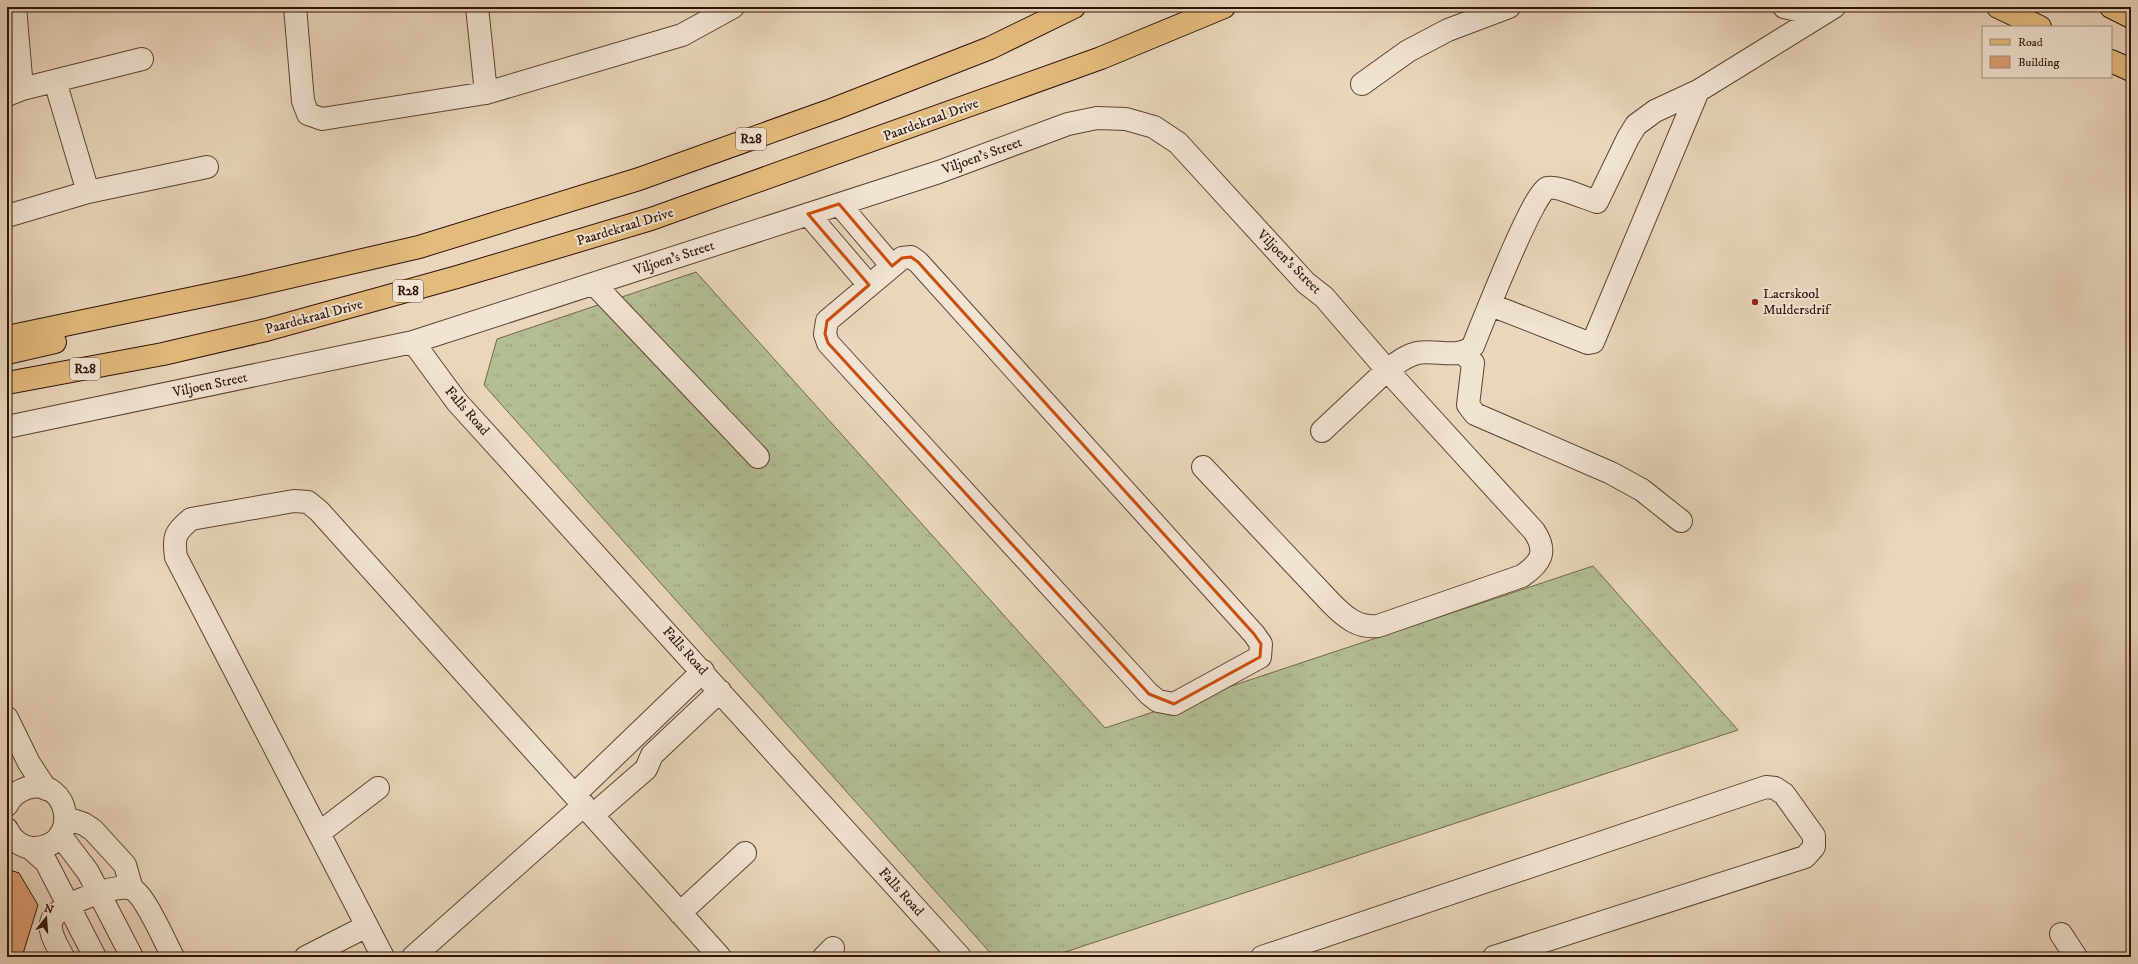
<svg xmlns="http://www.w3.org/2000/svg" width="2138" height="964" font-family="'IM FELL DW Pica',serif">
<defs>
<pattern id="grass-tufts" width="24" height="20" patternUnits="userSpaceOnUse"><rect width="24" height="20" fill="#b3be94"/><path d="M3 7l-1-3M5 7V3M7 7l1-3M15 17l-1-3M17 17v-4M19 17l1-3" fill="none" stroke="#9aa27e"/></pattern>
</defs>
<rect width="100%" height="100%" fill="#e9d6bc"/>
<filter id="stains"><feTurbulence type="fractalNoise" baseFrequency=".005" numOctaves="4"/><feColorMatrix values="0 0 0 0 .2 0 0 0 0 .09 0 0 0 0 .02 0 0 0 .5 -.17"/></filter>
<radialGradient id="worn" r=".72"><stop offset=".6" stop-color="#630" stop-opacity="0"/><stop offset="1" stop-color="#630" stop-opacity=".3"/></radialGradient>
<!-- grass -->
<path fill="url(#grass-tufts)" stroke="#70684e" d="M696,272L1105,728L1593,566L1738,730L1050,957H994L484,385L497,339Z"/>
<!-- building -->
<path fill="#df9e75" stroke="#2e1208" d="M7,869L19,873L38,905L22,957H7Z"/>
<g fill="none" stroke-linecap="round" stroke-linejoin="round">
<!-- minor casing -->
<g stroke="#5d4335" stroke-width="24">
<path id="minor" d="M15,7L22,89
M295,7L303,101L308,114L322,119L486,93L682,35L733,7
M477,7L486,93
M1784,7L1819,15
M55,81L88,192
M1362,84L1408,51L1448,30L1509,7
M7,95L22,89L142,59
M839,204L892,266
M808,214L869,285
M7,216L88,192L207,167
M911,257L918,262L1254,634L1261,644L1260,657L1174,704L1158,701L1149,694L828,343L825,334L827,321L902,258Z
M594,284L758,457
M1491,305L1588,343L1593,342L1698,91
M413,342L457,402L960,957
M1463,353L1473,363L1468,405L1475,414L1611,473L1642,490L1681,521
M7,427L413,342L939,172L1068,124L1097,118L1126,119L1154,127L1178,143L1306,283L1324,297L1387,370C1397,363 1405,356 1417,353C1435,349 1459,360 1473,346C1482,324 1533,193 1547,188C1557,185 1587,199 1597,202L1628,138L1636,125L1655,111L1698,91L1834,7
M1203,467L1332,604C1346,618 1358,628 1378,626L1522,576C1541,563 1548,552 1534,531L1387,370L1322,431
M7,718L29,763L46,789
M575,794L703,671
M7,805C11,796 18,791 27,788C70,775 83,848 33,848C22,848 11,839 7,829
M593,815L646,769L652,755L720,691
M66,818L84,824L93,830L125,865L132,889
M319,833L378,788
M60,835L88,872L132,957
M30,848L46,862L95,957
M680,913L745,853
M2061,934L2076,957
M63,957C58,946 47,932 52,920C57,905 119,882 132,889C145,895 165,942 173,957
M306,957L367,926
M383,957L176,557C173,537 175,532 191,519L294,501L308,502L319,511L720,957
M413,957L584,805
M824,957L833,948
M1262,957L1766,787L1775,788L1784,794L1814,836V847L1805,857L1494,957"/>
</g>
<!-- major casing -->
<g stroke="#2e1208" stroke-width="24">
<path id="major" d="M1998,7L2040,27
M2111,7L2131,17
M2111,61L2131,70
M7,337L246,287L419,247L639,179L834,109L990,48L1074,7
M7,353L55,342
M7,383L163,354L266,330L457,277L651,219L1101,58L1224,7"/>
</g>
<!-- minor -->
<use href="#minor" stroke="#f1e4d3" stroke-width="22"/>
<!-- major -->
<use href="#major" stroke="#e4bb7e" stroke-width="22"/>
</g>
<!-- marked area -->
<path fill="none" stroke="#cc4e0b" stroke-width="3" stroke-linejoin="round" d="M839,204L892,266L902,258L911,257L918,262L1254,634L1261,644L1260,657L1174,704L1149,694L828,343L825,334L827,321L869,285L808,214Z"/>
<!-- markers -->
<circle fill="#8f2418" stroke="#f1e4d3" stroke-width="1.5" cx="1755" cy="302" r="4"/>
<g text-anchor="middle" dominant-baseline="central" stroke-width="4" stroke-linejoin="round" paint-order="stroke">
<!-- shield labels -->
<g fill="#f1e4d3" stroke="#685145" stroke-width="1">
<rect x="736" y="128" width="30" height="22" rx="3"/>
<rect x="393" y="280" width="30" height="22" rx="3"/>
<rect x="70" y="358" width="30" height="22" rx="3"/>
</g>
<g font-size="13" font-weight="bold" fill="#2e1208">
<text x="751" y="139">R28</text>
<text x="408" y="291">R28</text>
<text x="85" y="369">R28</text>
</g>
<!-- street labels -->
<g font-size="14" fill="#2e1208" stroke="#f1e4d3">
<text transform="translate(931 120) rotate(-20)">Paardekraal Drive</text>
<text transform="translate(982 156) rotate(-20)">Viljoen's Street</text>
<text transform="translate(625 227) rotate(-17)">Paardekraal Drive</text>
<text transform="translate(674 258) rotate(-18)">Viljoen's Street</text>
<text transform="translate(1289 262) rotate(45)">Viljoen's Street</text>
<text transform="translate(314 317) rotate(-15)">Paardekraal Drive</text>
<text transform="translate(210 385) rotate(-12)">Viljoen Street</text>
<text transform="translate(467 411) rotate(49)">Falls Road</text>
<text transform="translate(685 651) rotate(48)">Falls Road</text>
<text transform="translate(901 892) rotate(48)">Falls Road</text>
</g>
<!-- poi labels -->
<g font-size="14" fill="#2e1208" stroke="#f1e4d3" text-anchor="start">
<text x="1763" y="294">Laerskool<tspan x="1763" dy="16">Muldersdrif</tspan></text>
</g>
</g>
<!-- margin -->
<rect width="2138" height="964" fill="none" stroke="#e9d6bc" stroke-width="24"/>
<rect x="8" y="8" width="2122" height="948" fill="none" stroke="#2e1208" stroke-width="2"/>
<rect x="12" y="12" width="2114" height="940" fill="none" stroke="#2e1208"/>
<!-- legend -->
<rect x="1982" y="26" width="130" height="52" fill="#f1e4d3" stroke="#a39082"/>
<rect x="1990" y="39" width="20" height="6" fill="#e4bb7e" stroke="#a39082"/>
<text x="2018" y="46" font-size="12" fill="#2e1208">Road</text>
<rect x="1990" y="56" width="20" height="12" fill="#df9e75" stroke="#a39082"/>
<text x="2018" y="66" font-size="12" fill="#2e1208">Building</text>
<!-- north arrow -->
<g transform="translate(46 918) rotate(17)" stroke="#f1e4d3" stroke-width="3" paint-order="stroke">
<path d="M0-3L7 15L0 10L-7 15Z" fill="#2e1208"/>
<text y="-6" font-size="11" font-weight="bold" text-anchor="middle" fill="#2e1208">N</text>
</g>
<rect width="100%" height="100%" filter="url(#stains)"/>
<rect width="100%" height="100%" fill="url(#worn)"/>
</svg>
